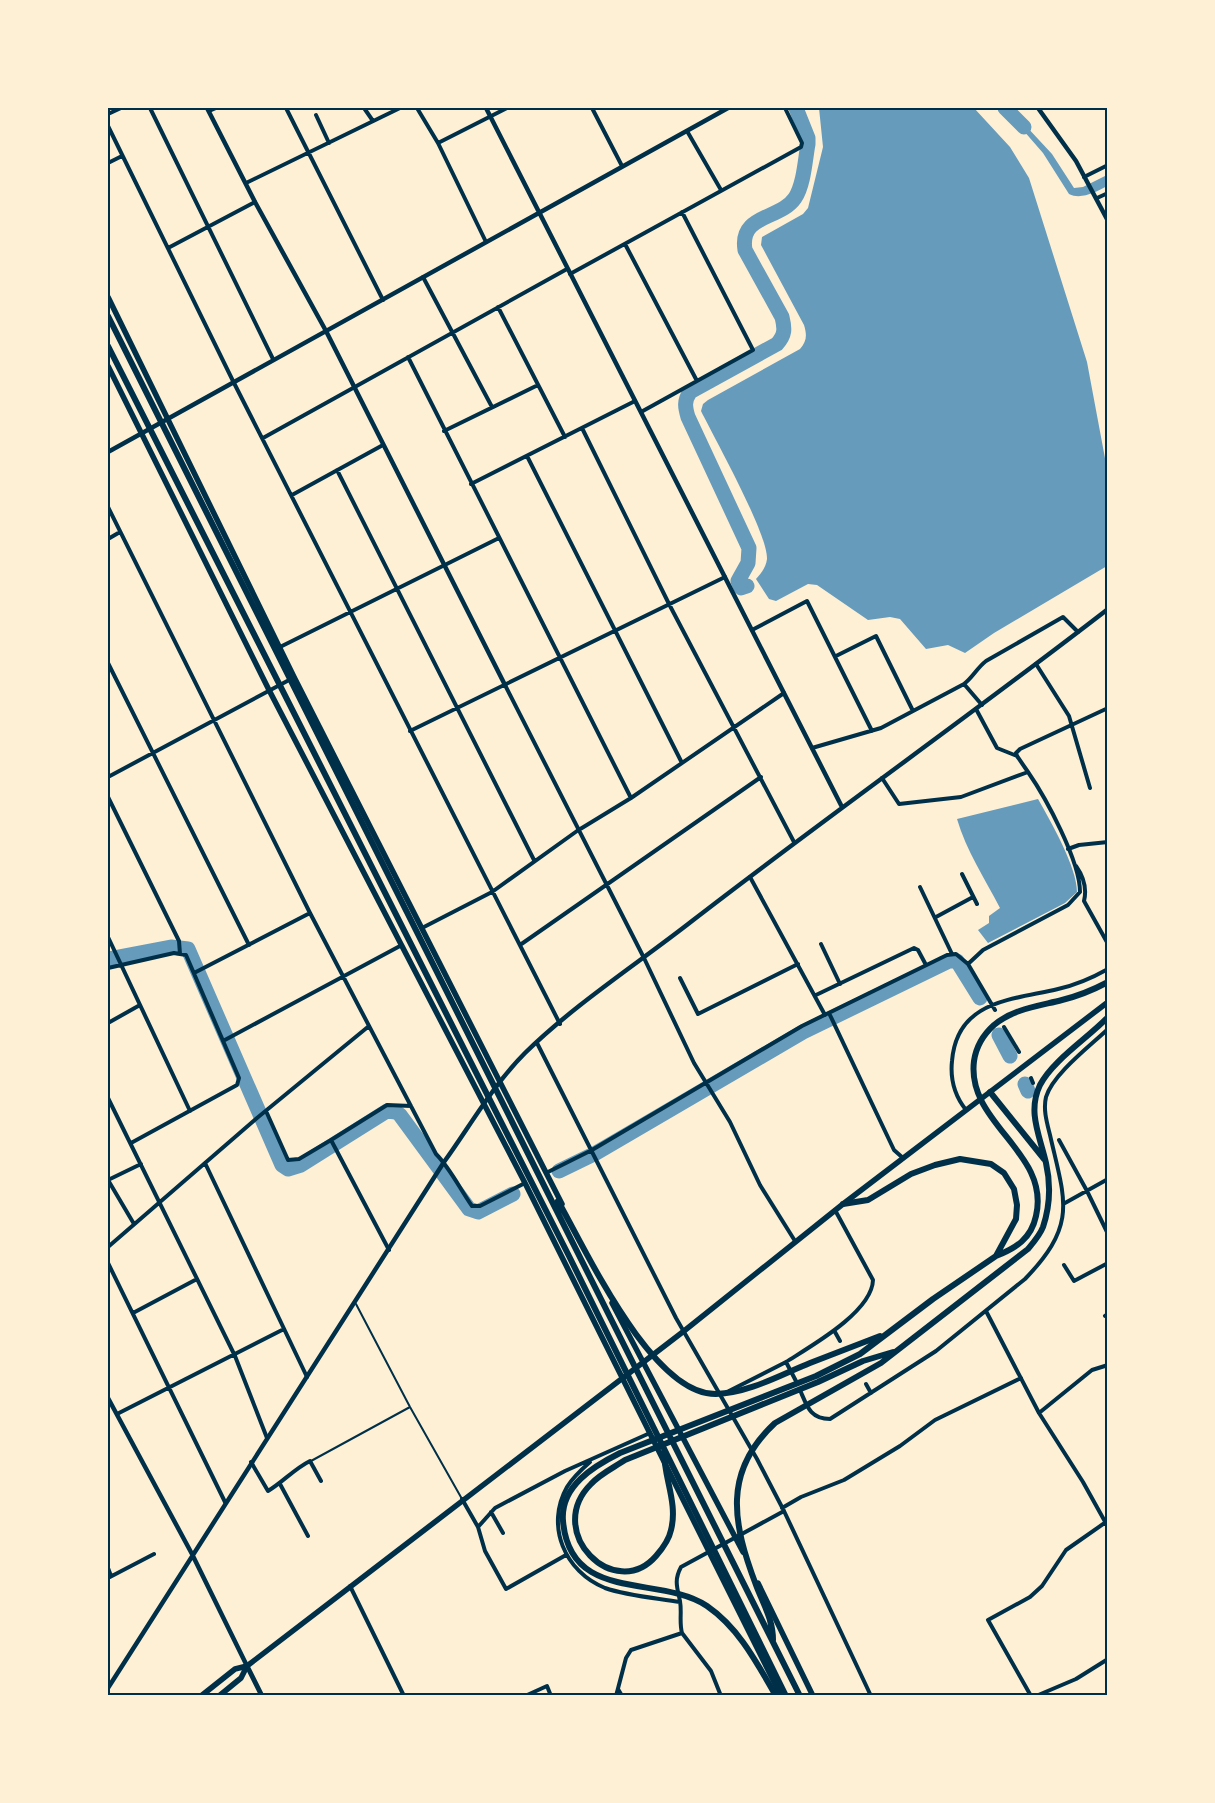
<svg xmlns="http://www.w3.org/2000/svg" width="1215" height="1803" font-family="'Archivo Narrow',sans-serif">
<rect width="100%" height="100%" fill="#fdf0d5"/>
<!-- water -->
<path fill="#669bbc" d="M819,108H974L1010,147L1029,178L1087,362L1107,469V566L994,633L965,653L948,645L926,649L900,619L890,617L868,620L817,585L808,584L776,601L769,599L756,579C761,574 766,567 767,559C768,534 715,439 701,411L703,404L708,400L800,349C807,341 807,335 804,325L761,245L762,237L803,214L808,208L823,147Z
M1012,111L1052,154L1074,188L1083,187L1107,175V186C1096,192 1081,200 1069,194L1043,153L1009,114Z
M1038,799C1051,822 1077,867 1077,892L1065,903L988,943L978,930L989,923V916L1000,908C985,879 966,850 957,819Z"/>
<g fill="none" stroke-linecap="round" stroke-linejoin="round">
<!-- river -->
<path stroke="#669bbc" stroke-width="15" d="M1005,108L1024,127
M747,586L741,588L738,581L748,563L749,548L688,417C685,407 684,401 690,392L777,344C785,335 785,329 782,317L745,250C739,214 780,220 795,198C804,184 805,160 808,144V138L796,108
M108,959L171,947L188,949L282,1165L288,1169L301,1165L387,1111L396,1112L400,1115L469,1209L478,1212L513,1194
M999,1035L1010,1056
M1025,1084L1028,1091
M559,1171L596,1153L803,1032L949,961H957L980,998"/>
<!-- service -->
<path stroke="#003049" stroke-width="2" d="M356,1304L410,1407L462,1499
M311,1461L410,1407"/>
<!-- minor -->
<path stroke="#003049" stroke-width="4" d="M150,108L273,359
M286,108L383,300
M364,108L373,121
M417,108L438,143L486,242
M592,108L622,166
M209,111L216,108
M108,114L121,108
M316,115L329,143
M108,126L233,381L560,1024
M687,131L721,190
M438,143L507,108
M108,163L122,156
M1084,177L1108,165
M246,183L400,108
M1097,198L1108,193
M625,244L697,381
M168,248L255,202
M570,274L801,147L802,143L785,108
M423,277L492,407
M498,307L565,437
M408,357L631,798
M641,412L753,350L682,212
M582,428L669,604L794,842
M444,431L538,385
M263,438L567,269
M527,456L682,763
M337,470L534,860
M471,484L635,401
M292,495L383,445
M108,507L310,913L436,1154C450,1168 460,1189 472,1206H480L525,1183
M108,539L120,532
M752,630L807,601L872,731
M280,647L499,538
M836,656L876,636L913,711
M108,663L249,945
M1036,664L1069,716L1090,788
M964,684L982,705
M505,685L644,958L694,1063L730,1122L760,1185L795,1241
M410,731L725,577
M812,748L881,728L964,684C973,677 977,668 986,661L1063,617L1078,632
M1017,756L1016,753L1020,749L1108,708
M108,777L291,679
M882,778L899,804L961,797L1028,772L1017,756L997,748L976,709
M108,797L179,941L180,954
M1068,849L1079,845L1108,842
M1076,866C1083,876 1087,889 1084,901L1108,944
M962,874L977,904
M750,877L825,1015
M920,887L952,954
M936,917L973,897
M422,928L492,892L577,831L631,798L784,693
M108,937L190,1111
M821,944L840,984
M520,945L761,777
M968,964L983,950L1068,905L1080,892C1080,861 1046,798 1028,772
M108,968L174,953L186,955L239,1078L237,1085L131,1143
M194,973L310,913
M680,978L698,1014L798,964
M816,995L914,948L918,950L926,965
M829,1013L894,1150L903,1158
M108,1023L140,1005
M1004,1027L1019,1052
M223,1041L400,946
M537,1043L676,1318L757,1459L784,1511L871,1696
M1031,1078L1033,1083
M108,1098L235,1356L267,1438
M966,1110C954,1095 950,1080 952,1061C957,1000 1012,1000 1058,989C1076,985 1092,978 1108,969
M266,1111L288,1160L299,1159L331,1140L389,1250
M331,1140L387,1105L411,1106
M1059,1140L1087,1191L1108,1234
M205,1163L307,1377
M546,1173L592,1150L802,1026L947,955L956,954L968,964L995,1010
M108,1180L134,1224
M108,1180L141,1164
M1065,1203L1108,1179
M108,1247L257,1118L369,1026
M108,1263L225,1502
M1064,1265L1074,1281L1108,1263
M986,1311L1039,1413L1083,1482L1108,1527
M133,1313L197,1279
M1105,1316L1108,1314
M835,1332L840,1341
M786,1362C811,1346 872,1312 873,1280L835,1210
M866,1384L871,1393
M800,1390C807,1406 810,1419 830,1419L936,1351L1025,1279C1078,1224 1065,1201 1050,1135C1047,1123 1043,1110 1046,1097C1053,1074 1090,1046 1108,1029
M729,1391L786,1362L797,1383
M1039,1413L1092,1370L1108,1365
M117,1414L284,1329
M251,1462L268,1491C283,1482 294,1469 310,1461L321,1481
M590,1462C582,1469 573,1477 567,1487C545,1526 565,1572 605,1588C628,1596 656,1598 680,1602
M280,1484L308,1536
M462,1499L478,1527L485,1551L506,1589L566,1555
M782,1508L801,1497L844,1480L900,1446L935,1420L1021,1378
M491,1512L503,1533
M478,1527L495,1508L565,1471L650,1433
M108,1568L111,1576
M108,1578L154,1554
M350,1586L404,1696
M682,1633L711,1671L721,1696
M618,1689L622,1696
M525,1696L547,1686L551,1696
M616,1696L626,1658L631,1650L682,1633C679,1622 682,1612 680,1601C677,1587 674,1580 681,1567L784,1511
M1031,1696L988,1620L1030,1597L1042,1586L1066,1550L1106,1522
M1036,1696L1076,1679L1108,1659"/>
<!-- tertiary -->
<path stroke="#003049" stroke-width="4.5" d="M207,108L255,202L326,331L505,685
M486,108L842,807
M1038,108L1076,161L1108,221
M108,452L728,108
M108,1398L192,1554L247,1666
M108,1688L444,1162C470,1126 493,1085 525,1053C575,1004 637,964 692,921C829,815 971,715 1108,609"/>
<!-- secondary -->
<path stroke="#003049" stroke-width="5" d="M247,1666L262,1696"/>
<!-- primary -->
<path stroke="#003049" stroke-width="5.5" d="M201,1696L235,1669L247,1666L684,1331L843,1204L1108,1002
M219,1696L241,1678L247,1666"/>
<!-- trunk -->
<path stroke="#003049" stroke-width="5.5" d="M108,297L294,677L562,1204
M108,366L269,690L525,1183L781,1696
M612,1303L743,1552
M758,1583L813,1696"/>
<!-- motorway -->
<path stroke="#003049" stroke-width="6" d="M108,316L800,1696
M108,346L569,1256L786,1696
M990,1092L1044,1159
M558,1201C586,1250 652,1395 716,1394C749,1393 780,1375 810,1363C833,1354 857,1345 880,1336
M996,1256C1016,1248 1031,1239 1036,1216C1051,1152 966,1124 974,1061C976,1047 984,1034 994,1025C1013,1009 1039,1006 1062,1000C1078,996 1093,990 1108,982
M664,1452C664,1478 678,1503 671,1530C669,1540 663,1548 656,1556C615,1603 543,1532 591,1484C600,1474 613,1468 625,1460L818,1382L863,1361L893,1352
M773,1640C773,1619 763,1604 756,1585C733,1524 722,1472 775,1423L881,1363L1028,1249C1033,1243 1040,1235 1043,1227C1050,1206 1051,1185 1046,1163C1040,1136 1027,1112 1040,1085C1053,1060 1088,1038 1108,1017
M776,1696C757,1663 739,1628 707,1606C659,1574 570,1604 563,1521C560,1486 594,1466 620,1453L816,1376L860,1354L933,1299L996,1256L1016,1219L1017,1205L1014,1189L1004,1173L991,1164L960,1159L935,1165L911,1174L868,1200L843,1204"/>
</g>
<!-- border -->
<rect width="1215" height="1803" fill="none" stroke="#fdf0d5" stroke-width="218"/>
<rect x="109" y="109" width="997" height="1585" fill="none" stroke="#003049" stroke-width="2"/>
</svg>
